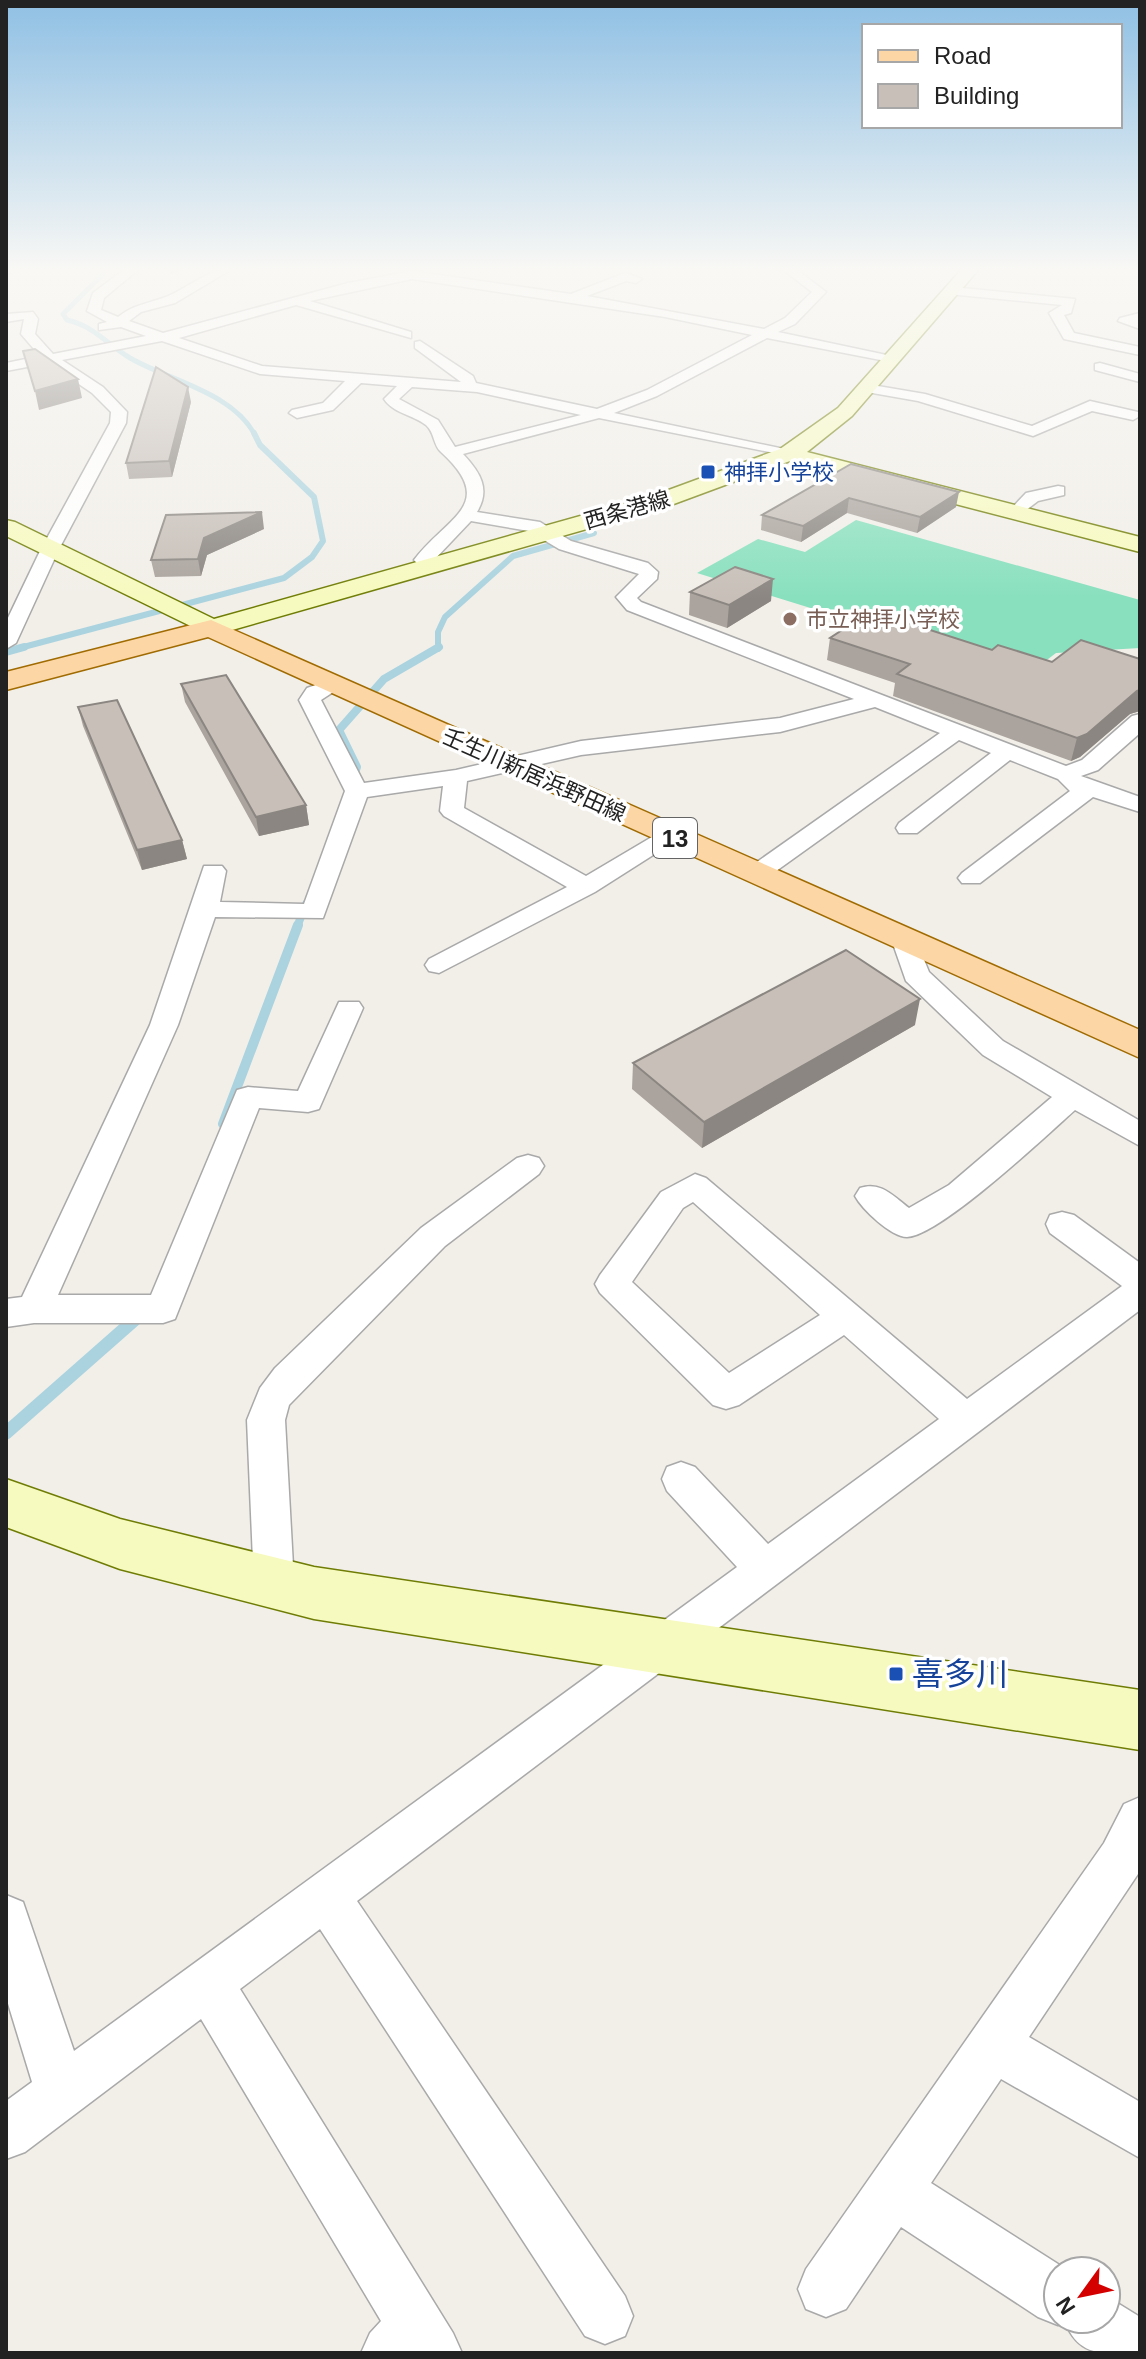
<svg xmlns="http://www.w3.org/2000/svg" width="1146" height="2359" font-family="Helvetica,'Noto Sans JP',sans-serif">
<rect width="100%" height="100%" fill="#f2efe9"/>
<!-- pitch -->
<path fill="#88e0be" d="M856,520L1140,600V648L1056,653L1027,675L697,573L758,539L805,552Z"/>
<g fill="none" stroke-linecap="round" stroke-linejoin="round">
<!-- stream-far4 -->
<path stroke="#aad3df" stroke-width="5" d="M108,269L63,314L67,320C94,326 107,344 130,358C170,381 232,392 255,435"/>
<!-- stream-far3 -->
<path stroke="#aad3df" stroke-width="6" d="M16,649L284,578L312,557L323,541L314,497L260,445L254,433
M438,649V632L445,617L513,556L594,533"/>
<!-- stream-far2 -->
<path stroke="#aad3df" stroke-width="8" d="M6,652L24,647
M353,779L357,767L339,730L384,679L439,647
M297,927L306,904"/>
<!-- stream-far1 -->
<path stroke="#aad3df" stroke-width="10" d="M223,1124L298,925"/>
<!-- stream -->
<path stroke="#aad3df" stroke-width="13" d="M6,1433L140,1315"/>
<!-- street casing -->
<g stroke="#a9a9a9" stroke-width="3">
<path id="street" d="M6,269H18L6,274Z
M125,269H139L104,298L101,310L118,317C133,305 146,304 163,298C188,289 206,269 232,269L175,303L141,312L129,321L163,333L348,283L412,271L571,294L625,273L642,279L636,283L626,281L587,296L764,329L785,318L812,292L782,269H796L826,292L795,324L778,332L896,357V363L767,338L657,396L614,413L794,451V457L599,418L463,454C480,472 491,489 477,512L540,522L571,541L648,563L658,572L657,579L637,598L641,602L1066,766L1082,760L1132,716L1140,714V733L1098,770L1081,776L1140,797V812L1093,797L980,883H962L958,878L962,873L1070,791L1058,779L1010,760L917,833H899L896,828L899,823L991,753L959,740L765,879H747L743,874L747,869L940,733L875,707L780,732L581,755L467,781L464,808L586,876L662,831L671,829L683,836L595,892L439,973L429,971L425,965L429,959L567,887L444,816L440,811L443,786L367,797L323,918L215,917L178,1025L58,1295H151L237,1090L248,1087L298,1091L339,1002H359L363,1008L319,1109L308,1112L259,1108L175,1319L163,1323H34L6,1327V1299L22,1297L150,1025L204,866H222L226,871L220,902L304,904L345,791L299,700L307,688L333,679L344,685L321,700L364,783L456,770L581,741L780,718L854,699L627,610L616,597L639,574L559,549L529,531L471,521L434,560L440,567L438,571H424L414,560C446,517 499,505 441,452C433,445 435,433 426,425C413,415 393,413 384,399L397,386L361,383L333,410L297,418L289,413L292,410L323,403L345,381L260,374L162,341L62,360L103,387L127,412L126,423L59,549L16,643L6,649V622L41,549L110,423L111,412L92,393L48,363L6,371V363L40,356L21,334L24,319L6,322V314L33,312L38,319L35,334L53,354L146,336L121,327L99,330V324L107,322L87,311L93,293ZM412,279L665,317L752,335L647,390L597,409L476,383L473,376L420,341L415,342V348L461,382L262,366L179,338L296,305L411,338V332L310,301ZM412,387L477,392L581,415L455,447L438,420L399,399Z
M952,287L1075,299L1071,313L1064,315L1074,333L1140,347V355L1064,339L1049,313L1062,305L948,294V288Z
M1140,313V329L1118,321L1120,318Z
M1100,363L1140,374V382L1095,370V364Z
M866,384L925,394L1032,426L1090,401L1138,412L1140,416L1133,420L1092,411L1033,436L918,401L861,391V385Z
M1058,486L1064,487V495L1038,501L1017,517L1008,512L1026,493Z
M905,933L914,935L929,972L1003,1041L1140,1121V1146L1075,1110C1047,1135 940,1236 907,1237C891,1237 862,1209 855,1196L860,1188C881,1181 893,1196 909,1208L949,1185L1052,1097L983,1055L906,981L892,941L896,935Z
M528,1155L539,1158L544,1166L539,1174L445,1246L289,1405L285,1420L294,1584L288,1597L274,1603L260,1597L254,1584L247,1420L260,1388L275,1368L421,1228L517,1158Z
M695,1174L706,1178L967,1399L1122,1286L1050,1233L1046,1224L1050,1215L1062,1212L1074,1215L1140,1263V1310L357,1901L625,2296L633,2316L625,2336L605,2344L585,2336L320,1929L240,1989L453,2333L462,2353H361L370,2333L381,2321L201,2019L25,2152L6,2159V2101L32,2082L6,1997V1895L23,1902L74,2051L737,1567L667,1491L662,1479L667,1467L681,1462L695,1467L768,1544L939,1419L844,1335L739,1405L726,1409L713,1405L600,1293L595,1284L600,1275L661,1192ZM693,1202L820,1315L729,1373L632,1282L683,1208Z
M1140,1797V1871L1029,2037L1140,2102V2158L1001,2079L931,2183L1069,2271H1058V2319H1106V2296L1140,2317V2353C1105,2353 1080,2359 1065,2322L1058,2325L1038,2317L901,2227L846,2309L826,2317L806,2309L798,2289L806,2269L1104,1843L1124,1804Z"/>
</g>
<!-- secondary casing -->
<g stroke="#707d05" stroke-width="3">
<path id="secondary" d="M962,269H979L852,416L807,452L1140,537V552L790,461L671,505L211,636L6,536V520L15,522L214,619L655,495L780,449L838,408Z
M6,1479L120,1519L314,1567L1140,1690V1750L314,1619L120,1569L6,1527Z"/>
</g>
<!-- primary casing -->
<g stroke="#a06b00" stroke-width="3">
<path id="primary" d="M211,620L1140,1030V1058L208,637L6,690V672Z"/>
</g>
<!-- street -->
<use href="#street" fill="#fff" fill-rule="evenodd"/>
<!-- secondary -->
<use href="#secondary" fill="#f7fabf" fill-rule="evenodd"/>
<!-- primary -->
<use href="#primary" fill="#fcd6a4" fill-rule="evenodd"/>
</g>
<!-- wall -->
<path fill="#aba49e" d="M191,402L172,477L129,479L126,463Z
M851,464L956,507L917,533L847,513L801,542L761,530L762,515Z
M264,529L207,555L201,576L155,577L151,560Z
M690,592L771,601L727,628L689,615Z
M830,638L992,650L1052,662L1140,659V711L1130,714L1080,757L1071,761L893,696L895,683L827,660Z
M181,684L306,805L309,825L259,836L185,702Z
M78,707L182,840L187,859L142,870L83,726Z
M915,1025L702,1148L632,1089L633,1063Z"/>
<!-- shaded-wall -->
<path fill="#8b8681" d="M170,269H186L171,274Z
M78,379L82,398L39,410L35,391Z
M188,387L191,402L172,477L169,461Z
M959,492L956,507L917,533L920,517Z
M849,498L847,513L801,542L803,526Z
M262,512L264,529L207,555L201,576L198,559L204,538Z
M773,579L771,601L727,628L729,605Z
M1140,690V711L1130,714L1080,757L1071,761L1077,738L1137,691Z
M306,805L309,825L259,836L256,817Z
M182,840L187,859L142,870L137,850Z
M920,999L915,1025L702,1148L704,1122Z"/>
<!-- building -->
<path fill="#c7bfb8" stroke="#8b8681" stroke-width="2" d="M35,349L78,379L35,391L23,351Z
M156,367L188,387L169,461L126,463Z
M851,464L959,492L920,517L849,498L803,526L762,515Z
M262,512L204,538L198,559L151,560L166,515Z
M735,567L773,579L729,605L690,592Z
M871,611L992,650L998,645L1052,662L1081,640L1140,659V690L1137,691L1087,734L1077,738L897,674L910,664L830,638Z
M226,675L306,805L256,817L181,684Z
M117,700L182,840L137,850L78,707Z
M846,950L920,999L704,1122L633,1063Z"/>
<!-- sky -->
<linearGradient id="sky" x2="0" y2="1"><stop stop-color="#8fc0e4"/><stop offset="0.45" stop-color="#f9f8f5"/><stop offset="1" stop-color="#f9f8f5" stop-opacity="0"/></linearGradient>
<rect width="1146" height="599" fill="url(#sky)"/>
<!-- markers -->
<g fill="#1a4fb4" stroke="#fff" stroke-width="3">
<rect x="700" y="464" width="16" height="16" rx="4"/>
<rect x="888" y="1666" width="16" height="16" rx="4"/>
</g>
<circle fill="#8d6e63" stroke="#fff" stroke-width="3" cx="790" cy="619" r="8"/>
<g text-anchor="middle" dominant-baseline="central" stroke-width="7" stroke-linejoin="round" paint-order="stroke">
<!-- far-transit labels -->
<g font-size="22" fill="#164399" stroke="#fff" text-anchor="start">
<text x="724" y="472">神拝小学校</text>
</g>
<!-- far-street labels -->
<g font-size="22" fill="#222" stroke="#fff">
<text transform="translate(627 510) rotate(-16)">西条港線</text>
<text transform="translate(534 775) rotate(24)">壬生川新居浜野田線</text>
</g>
<!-- far-education labels -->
<g font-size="22" fill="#785e54" stroke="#fff" text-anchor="start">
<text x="806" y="619">市立神拝小学校</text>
</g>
<!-- shield labels -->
<rect fill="#fff" stroke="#646464" stroke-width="2" x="653" y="818" width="44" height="40" rx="6"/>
<g font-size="24" font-weight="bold" fill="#222">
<text x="675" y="838">13</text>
</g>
<!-- near-transit labels -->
<g font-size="32" fill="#164399" stroke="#fff" text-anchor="start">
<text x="912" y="1674">喜多川</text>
</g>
</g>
<!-- border -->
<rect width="1146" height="2359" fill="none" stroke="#222222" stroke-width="16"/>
<!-- legend -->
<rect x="862" y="24" width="260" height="104" fill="#ffffff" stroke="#a7a7a7" stroke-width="2"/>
<rect x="878" y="50" width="40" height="12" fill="#fcd6a4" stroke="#a7a7a7" stroke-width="2"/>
<text x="934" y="64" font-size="24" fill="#222222">Road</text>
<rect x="878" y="84" width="40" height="24" fill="#c7bfb8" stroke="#a7a7a7" stroke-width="2"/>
<text x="934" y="104" font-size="24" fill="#222222">Building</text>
<!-- north arrow -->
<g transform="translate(1082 2295) rotate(237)"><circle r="38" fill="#ffffff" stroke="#a7a7a7" stroke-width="2"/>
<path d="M0-6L14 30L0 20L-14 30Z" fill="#d40000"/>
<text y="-12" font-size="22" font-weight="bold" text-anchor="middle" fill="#222222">N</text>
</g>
</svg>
